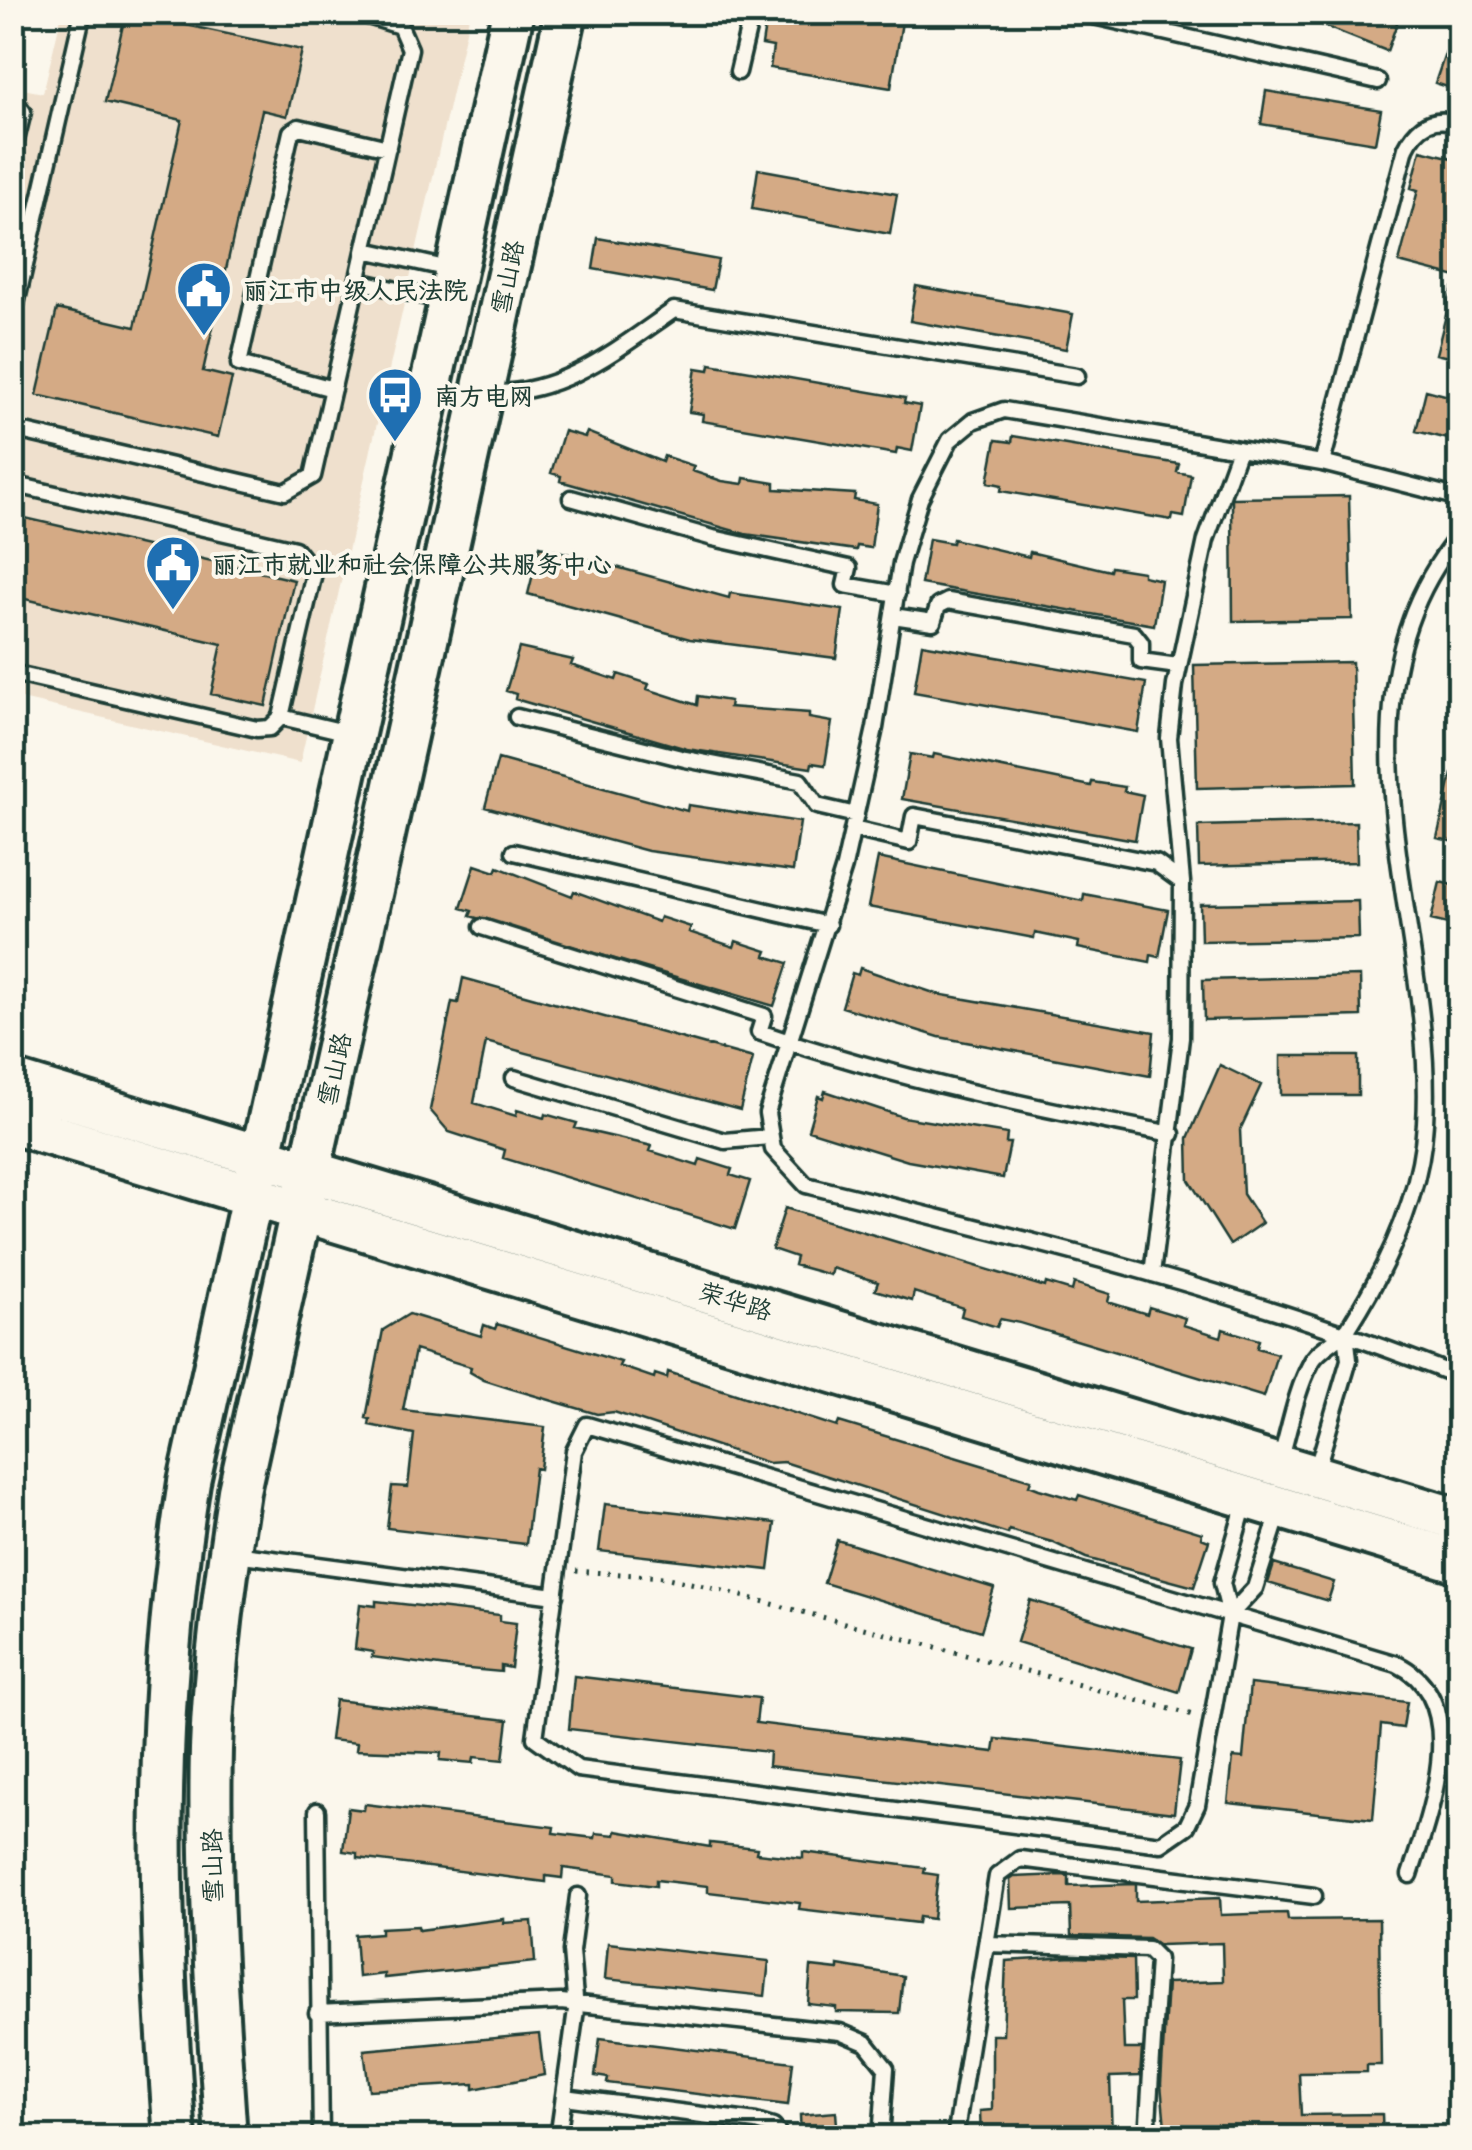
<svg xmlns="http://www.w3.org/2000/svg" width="1472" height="2150" font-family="'Playpen Sans','LXGW WenKai TC',sans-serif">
<rect width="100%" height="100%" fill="#fbf7ec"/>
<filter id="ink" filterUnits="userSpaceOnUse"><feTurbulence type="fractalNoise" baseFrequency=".01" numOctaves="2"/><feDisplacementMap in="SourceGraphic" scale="20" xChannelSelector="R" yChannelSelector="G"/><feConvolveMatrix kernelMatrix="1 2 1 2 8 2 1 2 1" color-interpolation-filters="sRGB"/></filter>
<g filter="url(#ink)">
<!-- built -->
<path fill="#efe0cd" d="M62,13H470L300,763L13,697V87L43,93Z"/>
<!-- building -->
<path fill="#d4aa85" stroke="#1f3d34" stroke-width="2.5" d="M126,12L302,50L287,116L262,110L203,371L232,378L218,437L37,395L57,309L135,327L182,120L105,102Z
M767,12L903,16L891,88L770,68L773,47L762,45Z
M1289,12H1401L1387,51Z
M1456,22H1460V91L1435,83Z
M1266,91L1381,110L1375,143L1261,124Z
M1421,150L1460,160V278L1399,262L1418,190L1411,188Z
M758,169L897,194L890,234L752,209Z
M598,238L718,260L712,290L593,269Z
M916,286L1073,314L1066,349L910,321Z
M1453,288L1460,289V360L1436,354Z
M710,364L905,398L904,403L920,406L912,451L897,448L896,454L702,421L703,414L689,412L696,368L709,370Z
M1426,390L1460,399V442L1416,431Z
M564,431L585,437L587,432L662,462L664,456L694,466L692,471L722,481L743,484L744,478L775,483V489L855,494L854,500L877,504L871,548L857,546L856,550L745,534L560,481L561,476L551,473Z
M1013,436L1179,464L1177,472L1191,475L1184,517L1173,515L1172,520L1001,491L1002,485L988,482L996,440L1012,442Z
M1349,496L1352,619L1233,621L1232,498Z
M12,515L294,580L266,706L211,694L222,644L12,596Z
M929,539L952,543L953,539L1029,557L1030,552L1110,571L1111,567L1143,572V576L1161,580L1154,625L921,584Z
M540,546L729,598L730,593L843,610L836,658L690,639L528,594Z
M922,644L1146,683L1138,732L914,692Z
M519,648L573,660L571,665L616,680L618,674L649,684L647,689L697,705L698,696L730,701L729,707L809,713V718L832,722L825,765L812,763L811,768L687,749L515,699L516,694L506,691Z
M1352,662L1355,784L1197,788L1194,665Z
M910,754L933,758L934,754L1091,786L1092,782L1125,787L1124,791L1143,795L1135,840L902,799Z
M498,759L687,811L688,805L800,822L793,871L648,851L485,807Z
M1452,774L1460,775V843L1437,838Z
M1356,822L1357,862L1199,866L1198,826Z
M878,858L1083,901L1084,894L1168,910L1159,957L1151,955L1150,962L1078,948L1079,942L1035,933L1034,938L868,907Z
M475,865L496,872L498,867L572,896L574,891L658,922L660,917L691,927L689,932L734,947L736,941L767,951L765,956L788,963L774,1006L470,916L472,911L461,908Z
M1440,882L1460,887V927L1431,920Z
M1358,901L1359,938L1201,941L1200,904Z
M860,968L937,994L1154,1032L1150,1076L939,1037L842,1007L852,973L858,975Z
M1360,976L1361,1016L1204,1020L1203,980Z
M463,978L753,1058L740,1110L486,1042L474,1103L516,1116L517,1110L544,1118L545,1114L577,1123L575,1128L652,1146L650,1151L698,1166L700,1159L732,1169L730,1175L750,1181L735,1229L503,1158L505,1150L449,1132L430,1110L452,1002L458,1003Z
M1281,1056H1358V1095H1281Z
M1220,1065L1261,1085L1240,1130L1243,1194L1262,1223L1230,1245L1189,1180L1188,1138Z
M825,1091L903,1117L1007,1134L1006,1143H1010L1003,1178L908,1161L808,1130L818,1096L823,1098Z
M785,1208L1045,1287L1046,1283L1072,1291L1074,1283L1110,1294L1108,1302L1147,1314L1149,1307L1185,1318L1183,1325L1221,1337L1223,1329L1259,1340L1257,1348L1277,1354L1264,1397L1020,1323L1000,1319L997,1327L961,1316L963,1308L914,1292L912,1301L875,1290L878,1282L832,1268L830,1275L794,1265L796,1257L772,1249Z
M409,1314L481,1336L484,1325L495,1329L497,1324L621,1362L619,1366L654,1378L655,1374L667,1378L668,1372L837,1427L839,1422L1031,1480L1029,1485L1039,1489L1077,1500L1079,1495L1202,1533L1201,1538L1209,1541L1194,1587L1086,1558L1052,1542L1009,1530L1008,1534L784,1462L768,1463L614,1412L597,1414L509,1388L484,1380L470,1372L471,1367L415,1350L403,1410L545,1427L540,1469L535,1468L526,1544L387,1528L392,1486L408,1487L414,1434L369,1425L370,1419L366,1418L383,1330Z
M605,1504L775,1523L769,1570L599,1551Z
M837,1540L994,1588L981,1631L824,1583Z
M1274,1564L1334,1582L1328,1601L1268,1583Z
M1030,1600L1191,1649L1179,1692L1017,1642Z
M376,1601L500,1615V1621L516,1623L511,1668L501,1666V1672L447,1667L372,1657L373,1652L355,1649L360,1604L376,1606Z
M574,1676L759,1698L756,1723L994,1752L996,1739L1180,1760L1174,1813L768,1766L769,1752L569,1729Z
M1250,1684L1407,1702L1403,1728L1381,1725L1373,1819L1228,1803L1233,1757L1243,1758Z
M335,1700L508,1720L503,1760L474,1757L473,1763L440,1760L441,1753L356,1750L357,1743L330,1740Z
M365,1804L554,1827L553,1833L595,1838L596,1833L615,1835L616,1831L710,1847V1843L757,1848L756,1853L803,1858V1852L925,1868L924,1873L938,1875L933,1919L919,1917L918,1923L799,1909L800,1903L708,1892V1886L656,1880V1886L616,1881V1875L563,1868L562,1878L546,1876V1882L357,1858V1853L343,1851L348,1808L364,1810Z
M1062,1875L1069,1876V1886L1136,1884V1901L1220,1898L1221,1915L1287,1913L1288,1920L1379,1919L1381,2065H1367V2072L1299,2073L1301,2115L1382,2114L1383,2138H1166L1161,2084L1167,1983L1223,1981L1222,1943L1159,1945L1148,1938L1071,1936L1070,1906L1011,1908L1010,1880L1014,1877Z
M504,1919V1923L532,1921L535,1962L384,1978V1974L358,1977L355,1935L381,1933V1928L418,1926L419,1930Z
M608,1943L769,1961L765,1996L605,1979Z
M1072,1957L1133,1959L1134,2000H1122L1124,2049H1142L1140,2076L1110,2077L1112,2138H981L980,2111L992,2110V2035H1003L1006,1961Z
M838,1965L903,1976L899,2013L836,2012V2007L808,2004L811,1967L838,1970Z
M539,2034L544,2075L474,2089V2084L369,2090L364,2050Z
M600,2038L793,2062L788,2105L607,2083L608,2078L595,2076Z
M836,2112L838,2138H801L800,2115Z"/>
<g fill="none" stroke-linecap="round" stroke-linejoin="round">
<!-- lane casing -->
<g stroke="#1f3d34" stroke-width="21">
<path id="lane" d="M1076,12L1378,81
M738,72L752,12
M12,97L23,112L12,157
M365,250L454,270
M358,281L445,301
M12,322L83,12
M333,389L239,364L291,132L299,127L388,148
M487,393C561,396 616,350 674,310L1077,376
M12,429L285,492L313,476L410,49L400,26L355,12
M1322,463L1406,148C1418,124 1434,115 1460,124
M12,484L295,549L314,573L281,717L270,728L257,729L12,673
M571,498L713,538L849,568L845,585L897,594
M1460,498L1322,463L1004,410L973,421L950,440L920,499L901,563L875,728L844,867L767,1113L773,1149L806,1185C1027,1239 1248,1292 1460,1377
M893,616L933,622L938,606L948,601L1134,634L1141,643V661L1178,666
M281,717L349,733
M517,717L685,759L800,781L817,806L856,815
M853,829L909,842L914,816L1156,863L1182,882
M514,852L828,925
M482,927L764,1016L759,1032C897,1079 1030,1107 1172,1134
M514,1078L725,1141L769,1137
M1152,1274L1181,1038L1182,882L1169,738L1175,685L1206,540L1239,449
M1279,1464C1289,1432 1295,1393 1311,1363C1318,1348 1339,1341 1349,1327C1387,1267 1421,1195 1425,1123C1437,932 1319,703 1460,534
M1315,1475L1349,1360L1346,1332
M1245,1503L1222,1583L1230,1615L1197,1805L1187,1826L1161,1844L578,1769L535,1738L574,1451L587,1425L1397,1664C1472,1700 1431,1810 1410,1875
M235,1554L555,1596
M1230,1615L1255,1588L1280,1510
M317,1811L321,2138
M986,1944L1148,1949L1158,1959L1147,2138
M317,2013L561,2002L840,2032L866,2043L886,2068L881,2138
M564,2097L756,2122L773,2127L782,2138
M558,2138L576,2010L571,1951L578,1896
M955,2138L997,1876L1020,1859L1314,1896"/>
</g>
<!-- secondary casing -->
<g stroke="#1f3d34" stroke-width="48">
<path id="secondary" d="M12,1081L1460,1520
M12,1123L1460,1562
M175,2138C157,1908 153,1710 189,1482L513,12
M226,2138C217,2008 208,1879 211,1749C214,1662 226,1576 239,1491L566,12"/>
</g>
<!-- path -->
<path stroke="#1f3d34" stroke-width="5" stroke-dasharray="2.5 8" stroke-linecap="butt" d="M576,1571L664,1577L708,1587L1197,1716"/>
<!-- lane -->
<use href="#lane" stroke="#fbf7ec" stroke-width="14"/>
<!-- secondary -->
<use href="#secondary" stroke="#fbf7ec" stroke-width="40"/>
</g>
</g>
<!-- icons -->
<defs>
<g id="civic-pin" transform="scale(2.875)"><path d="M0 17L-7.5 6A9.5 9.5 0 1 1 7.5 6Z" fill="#1f6fb2" stroke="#fbf7ec"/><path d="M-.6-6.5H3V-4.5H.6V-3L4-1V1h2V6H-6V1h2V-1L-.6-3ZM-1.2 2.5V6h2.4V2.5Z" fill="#fff"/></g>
<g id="bus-pin" transform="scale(2.875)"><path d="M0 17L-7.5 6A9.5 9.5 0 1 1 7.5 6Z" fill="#1f6fb2" stroke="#fbf7ec"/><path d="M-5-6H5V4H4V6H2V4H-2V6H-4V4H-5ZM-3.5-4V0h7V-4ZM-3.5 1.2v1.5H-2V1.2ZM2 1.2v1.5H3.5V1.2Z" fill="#fff"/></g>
</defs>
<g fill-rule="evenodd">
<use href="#civic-pin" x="204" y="289"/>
<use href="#bus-pin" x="395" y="395"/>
<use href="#civic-pin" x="173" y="563"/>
</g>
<g text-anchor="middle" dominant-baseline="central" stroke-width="8" stroke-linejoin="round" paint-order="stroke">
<!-- street labels -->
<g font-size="25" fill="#1f3d34" stroke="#fbf7ec">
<text transform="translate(506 277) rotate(-78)">雪山路</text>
<text transform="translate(333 1069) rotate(-77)">雪山路</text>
<text transform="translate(736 1300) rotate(17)">荣华路</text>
<text transform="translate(211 1866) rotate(-91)">雪山路</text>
</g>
<!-- poi labels -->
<g font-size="25" font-weight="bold" fill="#1f3d34" stroke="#fbf7ec" text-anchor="start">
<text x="243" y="289">丽江市中级人民法院</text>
<text x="434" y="395">南方电网</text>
<text x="212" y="563">丽江市就业和社会保障公共服务中心</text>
</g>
</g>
<!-- margin -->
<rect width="1472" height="2150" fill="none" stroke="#fbf7ec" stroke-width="50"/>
<rect x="25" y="25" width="1422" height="2100" fill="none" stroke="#1f3d34" stroke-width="4" filter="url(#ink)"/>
</svg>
